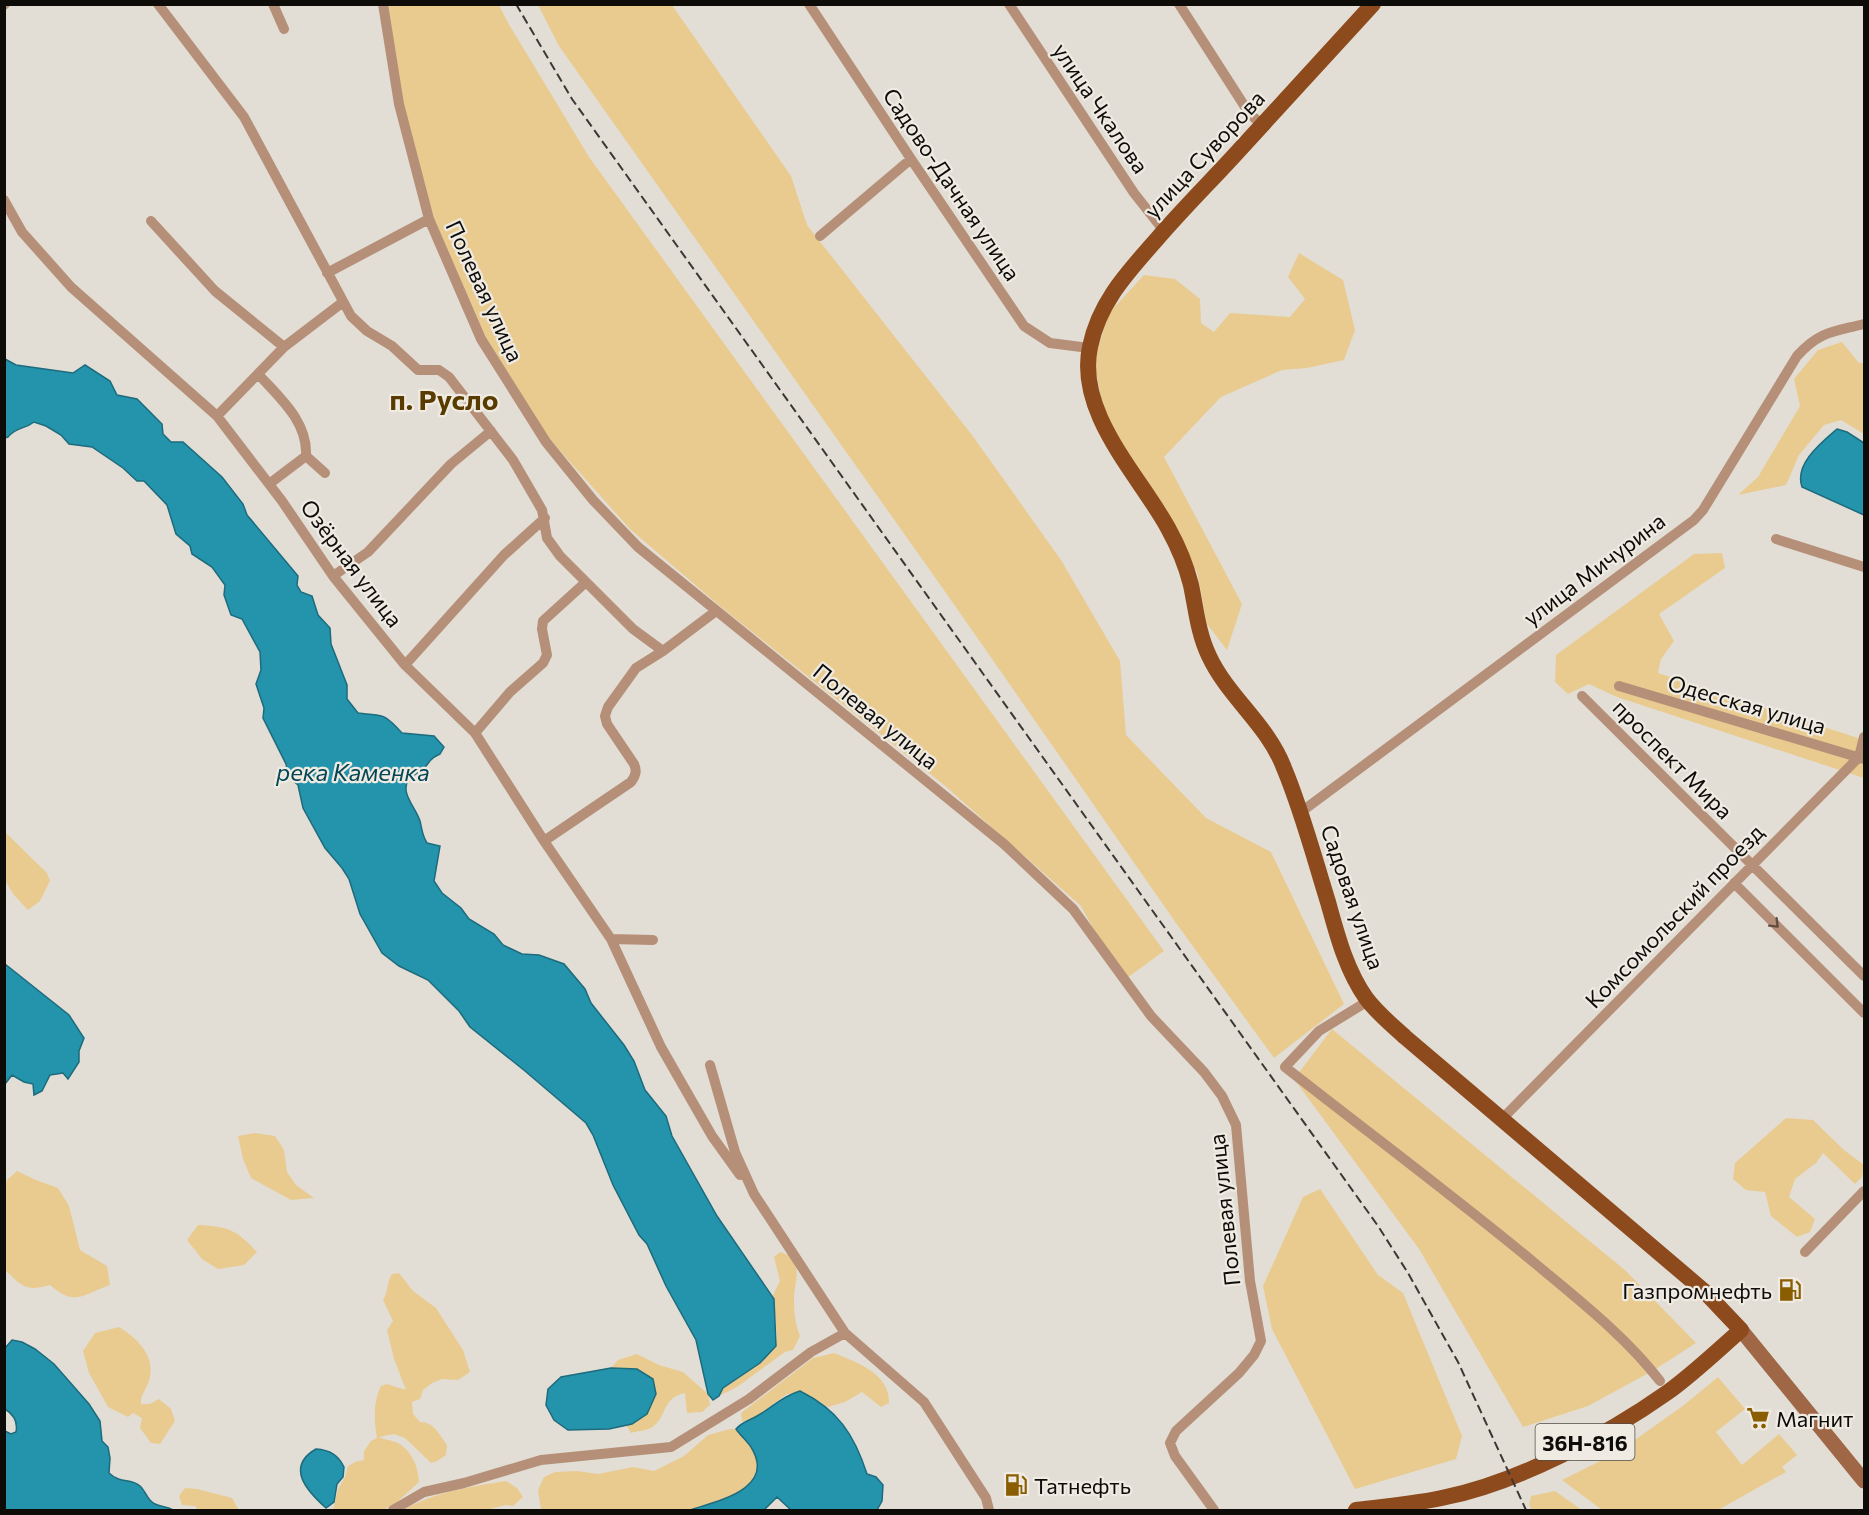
<svg xmlns="http://www.w3.org/2000/svg" width="1869" height="1515" font-family="Commissioner,sans-serif">
<rect width="100%" height="100%" fill="#e2ded5"/>
<!-- green -->
<path fill="#e9cb90" d="M387,5H499L507,21L589,157L1164,951L1127,978L1100,941L1081,906L944,785L721,607L630,529L538,426L484,335L436,226L402,106Z
M538,5H672L791,176L807,225L972,435L1061,560L1120,661L1126,735L1206,818L1271,852L1344,1004L1274,1058L1176,923L946,593L559,46Z
M1299,253L1343,280L1355,330L1344,360L1307,368L1282,370L1221,397L1164,457L1242,604L1227,650L1207,624L1197,572L1171,523L1104,413L1094,361L1109,313L1144,275L1175,279L1200,299L1201,323L1214,332L1230,313L1290,317L1305,299L1288,277Z
M1842,342L1859,363H1864V434L1841,420L1824,425L1799,455L1786,485L1738,495L1758,477L1800,406L1794,379L1818,350Z
M1722,553L1725,568L1659,614L1674,641L1661,659L1658,673L1864,740V778L1617,697L1589,684L1568,694L1555,682L1556,655L1694,554Z
M5,832L47,873L50,881L40,901L28,910L13,894L5,880Z
M1332,1029L1626,1271L1696,1343L1654,1370L1588,1406L1523,1427L1419,1249L1294,1079Z
M1786,1118L1813,1120L1844,1150L1864,1165L1862,1177L1855,1184L1823,1153L1816,1163L1795,1179L1789,1197L1815,1219L1810,1232L1797,1237L1771,1216L1765,1192L1746,1190L1733,1179L1735,1163Z
M255,1133L275,1136L284,1150L287,1172L296,1185L314,1198L291,1200L251,1178L243,1159L238,1136Z
M17,1171L36,1180L58,1188L69,1206L80,1250L107,1266L110,1285C81,1295 76,1307 50,1285C25,1292 22,1286 5,1270V1186L7,1180Z
M1320,1189L1378,1275L1403,1293L1462,1436L1456,1459L1355,1489L1272,1329L1263,1286L1303,1197Z
M198,1225C230,1227 235,1229 257,1252L244,1265L218,1269L202,1259L187,1240Z
M780,1252L791,1256C801,1274 795,1279 794,1298C794,1312 795,1323 800,1336L793,1350L785,1352L737,1387L719,1396L723,1388L760,1363L777,1338L774,1299L772,1297L780,1281L774,1257Z
M399,1273L413,1291L436,1308L463,1350L470,1372L458,1380L442,1379L432,1383L423,1390L420,1399L412,1402L413,1414L420,1422C434,1422 439,1434 447,1445L446,1455L437,1461L431,1463L405,1438L394,1434L379,1437C384,1440 392,1440 398,1443C412,1451 418,1466 419,1482L395,1504L383,1510H333L338,1489L345,1477L348,1466L355,1462L364,1460V1451L371,1441L377,1438C374,1420 373,1402 381,1386L387,1384L406,1390L394,1359L387,1330L393,1321L383,1300C389,1291 386,1283 392,1274Z
M119,1327C140,1340 159,1360 147,1386C143,1394 141,1395 141,1404H150L159,1399L171,1409L175,1421L160,1444L151,1443L140,1428L142,1418L133,1413L128,1417L108,1407L89,1373L83,1351L95,1333Z
M834,1353C857,1362 890,1374 889,1403L881,1407L862,1392L845,1402L828,1407L814,1398L787,1394L757,1416L742,1422L741,1413L813,1358Z
M637,1354L659,1365L683,1372L708,1394L710,1405L702,1412L687,1413L685,1393C660,1399 668,1418 651,1428C645,1431 637,1431 631,1433L626,1425L632,1424L637,1369L611,1368L618,1360Z
M1718,1377L1745,1409L1716,1432L1742,1465L1779,1434L1797,1455L1782,1467L1786,1472L1718,1510H1602L1562,1480L1618,1452L1684,1405Z
M730,1429H736L751,1447L757,1462L755,1474L749,1487L737,1495L690,1510H541L538,1490L544,1477L555,1472L577,1471L598,1474L633,1467L654,1471L684,1456L708,1435Z
M506,1481L517,1488L523,1497L513,1506L506,1505L486,1510H403C435,1492 469,1487 506,1481Z
M185,1488L197,1489L232,1498L239,1510H198L195,1506L182,1505L179,1496Z
M1555,1491L1582,1510H1532L1529,1505L1531,1496Z"/>
<!-- water -->
<path fill="#2494ad" stroke="#1d6b7c" stroke-width="1.5" d="M5,359L16,365L73,373L85,365L110,381L117,395L137,399L162,424L163,434L171,442H183L222,477L243,504L247,515L298,576L297,585L301,592L312,596L318,615L330,628L331,644L347,685V699L358,713C384,717 382,711 402,733L434,736L444,747L440,754C428,759 431,762 423,769C420,773 414,774 411,777C397,791 416,807 420,821C422,829 422,835 427,843L440,846L434,881L442,893L461,908L469,919L494,934L503,945L522,954L539,955L564,964L585,989L591,1003L624,1045L634,1061L645,1090L666,1116L672,1136L717,1216L774,1299L776,1346L760,1363L723,1388L719,1396L713,1400L708,1394L696,1340L666,1286L647,1244L639,1235L613,1185L593,1135L586,1123L525,1071L470,1027L459,1011L428,980L399,966L382,953L360,914L349,879L342,868L325,848L303,808L298,785L288,776L286,764L263,718L264,708L256,684L261,670L260,652L242,619L231,615L224,595L225,585L212,567L192,554L190,546L176,534L167,505L144,481H137L123,468L92,447L69,444L61,435L46,426L34,422C24,430 17,426 8,437L5,438Z
M1837,429L1847,432L1864,443V515L1802,487C1794,464 1821,443 1837,429Z
M5,964L69,1015L84,1038L79,1051V1062L68,1079L63,1073L50,1075L42,1091L34,1095L33,1084L24,1082L12,1075L5,1084Z
M12,1340L22,1342L35,1349L54,1364L89,1404L100,1421L102,1441L108,1447L110,1458L109,1473C122,1485 129,1477 140,1486C146,1491 147,1501 155,1504C161,1507 166,1506 173,1510H5V1431L11,1434L16,1432C18,1422 13,1414 5,1409V1348Z
M611,1368L637,1369L653,1379L656,1394L647,1414L632,1424L609,1429L568,1430L554,1420L546,1405L548,1389L561,1377Z
M800,1391C838,1410 854,1434 867,1474L876,1477L883,1485L882,1501L877,1510H791L777,1497L764,1510H690C717,1501 777,1489 751,1447C747,1441 740,1435 736,1429C742,1422 748,1421 757,1416C772,1408 782,1396 800,1391Z
M316,1449C330,1450 338,1455 344,1467L343,1477L337,1484L334,1502L326,1508C307,1491 285,1467 316,1449Z"/>
<g fill="none" stroke-linecap="round" stroke-linejoin="round">
<!-- street -->
<path stroke="#b68f78" stroke-width="10" d="M158,4L244,117L351,316L367,331L392,346L418,370H439L449,377L513,460L542,510L547,538L560,556L633,629L663,651
M273,4L284,29
M383,4L399,104L429,219L481,339L546,442L593,500L638,547L1004,844L1073,909L1151,1016L1204,1072L1222,1096L1236,1125L1250,1281L1261,1341L1254,1355L1239,1373L1176,1431L1170,1443L1175,1456L1214,1510
M809,4L911,159L1024,326L1050,343L1089,348
M1009,4L1134,193L1164,231
M1179,4L1249,113L1262,125
M4,5L5,4
M4,200L22,232L71,287L217,416L282,501L333,576L405,665L475,733L544,841L611,939L653,940
M151,221L215,291L284,347
M820,236L911,159
M327,273L429,219
M259,375C280,398 308,422 306,456L325,473
M217,416L284,347L343,302
M269,484L306,456
M1776,539L1864,567
M333,576L368,552L451,464L491,431
M405,665L504,555L545,518
M1619,686L1864,759
M1582,696L1864,976
M475,733L510,692L543,663L547,655L542,629L543,621L586,582
M1301,812L1694,520L1703,510L1797,356C1820,331 1833,332 1864,324
M544,841L631,782C636,775 637,771 634,764L607,724L605,716L608,707L636,668L663,651L716,611
M1734,883L1864,1013
M611,939L661,1047L712,1136L740,1175
M1368,1001L1319,1031L1285,1067C1369,1133 1455,1197 1537,1265C1580,1301 1626,1337 1660,1381
M710,1065L735,1152L754,1194L845,1333L924,1402L986,1498L989,1510
M1503,1118L1859,757L1864,737
M1805,1252L1864,1191
M393,1510L424,1492L464,1483L541,1460L671,1447L749,1399L811,1352L845,1333"/>
<!-- secondary -->
<path stroke="#9f6746" stroke-width="15" d="M1741,1330L1864,1481"/>
<!-- primary -->
<path stroke="#8d4a1c" stroke-width="16" d="M1356,1510C1386,1506 1417,1504 1446,1497C1519,1482 1607,1435 1668,1392C1693,1374 1717,1351 1741,1330L1704,1291L1405,1037C1392,1025 1377,1013 1366,998C1346,970 1337,934 1328,902C1314,857 1302,811 1284,768C1268,725 1228,697 1209,656C1198,633 1196,609 1191,585C1186,565 1178,546 1168,528C1139,475 1076,413 1090,347C1099,302 1128,272 1157,239C1181,211 1207,185 1232,158C1279,107 1326,56 1373,4"/>
<!-- rail -->
<path stroke="#3b3834" stroke-width="2" stroke-dasharray="9 4.5" stroke-linecap="butt" d="M516,4L572,99L1378,1226L1408,1273L1458,1362L1526,1510"/>
</g>
<!-- one-way arrows -->
<defs><path id="oneway-chevron" d="M-2-3.5L2.5 0L-2 3.5" fill="none" stroke-width="1.6" stroke-linecap="round" stroke-linejoin="round" transform="scale(1.5)"/></defs>
<use stroke="#624e40" href="#oneway-chevron" transform="translate(1775 924) rotate(45)"/>
<!-- icons -->
<defs>
<g id="fuel-bare" transform="scale(1.8)"><path d="M-5.5-6h7V0h2V4h1.3V-2.5L3-4.5l.8-.8L6-3V5H2.5V1h-1V6h-7ZM-4.2-4.7v3.2H.2V-4.7Z" fill="#895d00" stroke="#efebe3" stroke-width="2.5" paint-order="stroke"/></g>
<g id="supermarket-bare" transform="scale(1.8)"><path d="M-6-5.5h2.5l.6 2H6L4.5 2H-2.5L-4.4-4H-6ZM-1.5 3.2a1.3 1.3 0 1 0 .1 0ZM3 3.2a1.3 1.3 0 1 0 .1 0Z" fill="#895d00" stroke="#efebe3" stroke-width="2.5" paint-order="stroke"/></g>
</defs>
<g fill-rule="evenodd">
<use href="#fuel-bare" x="1790" y="1290"/>
<use href="#supermarket-bare" x="1758" y="1418"/>
<use href="#fuel-bare" x="1016" y="1485"/>
</g>
<g text-anchor="middle" dominant-baseline="central" stroke-width="4.5" stroke-linejoin="round" paint-order="stroke">
<!-- shield labels -->
<rect fill="#efebe3" stroke="#524f4a" stroke-width="1.5" x="1535.5" y="1424" width="99" height="36" rx="4.5"/>
<g font-size="21" font-weight="bold" fill="#0e0c09">
<text x="1585" y="1442">36Н-816</text>
</g>
<!-- street labels -->
<g font-size="22" fill="#0e0c09" stroke="#efebe3">
<text transform="translate(1101 108) rotate(56)">улица Чкалова</text>
<text transform="translate(1204 154) rotate(-47)">улица Суворова</text>
<text transform="translate(952 184) rotate(56)">Садово-Дачная улица</text>
<text transform="translate(485 291) rotate(65)">Полевая улица</text>
<text transform="translate(352 563) rotate(53)">Озёрная улица</text>
<text transform="translate(1594 569) rotate(-37)">улица Мичурина</text>
<text transform="translate(1747 704) rotate(16)">Одесская улица</text>
<text transform="translate(876 716) rotate(39)">Полевая улица</text>
<text transform="translate(1673 759) rotate(45)">проспект Мира</text>
<text transform="translate(1353 897) rotate(71)">Садовая улица</text>
<text transform="translate(1674 916) rotate(-46)">Комсомольский проезд</text>
<text transform="translate(1224 1210) rotate(-96)">Полевая улица</text>
</g>
<!-- poi labels -->
<g font-size="22" fill="#0e0c09" stroke="#efebe3" text-anchor="start">
<text x="1772" y="1290" text-anchor="end">Газпромнефть</text>
<text x="1776" y="1418">Магнит</text>
<text x="1034" y="1485">Татнефть</text>
</g>
<!-- water labels -->
<g font-size="24" font-style="italic" fill="#054654" stroke="#efebe3">
<text x="353" y="771">река Каменка</text>
</g>
<!-- district labels -->
<g font-size="28" font-weight="bold" fill="#593b00" stroke="#efebe3">
<text x="444" y="399">п. Русло</text>
</g>
</g>
<!-- border -->
<rect width="1869" height="1515" fill="none" stroke="#0e0c09" stroke-width="12"/>
</svg>
